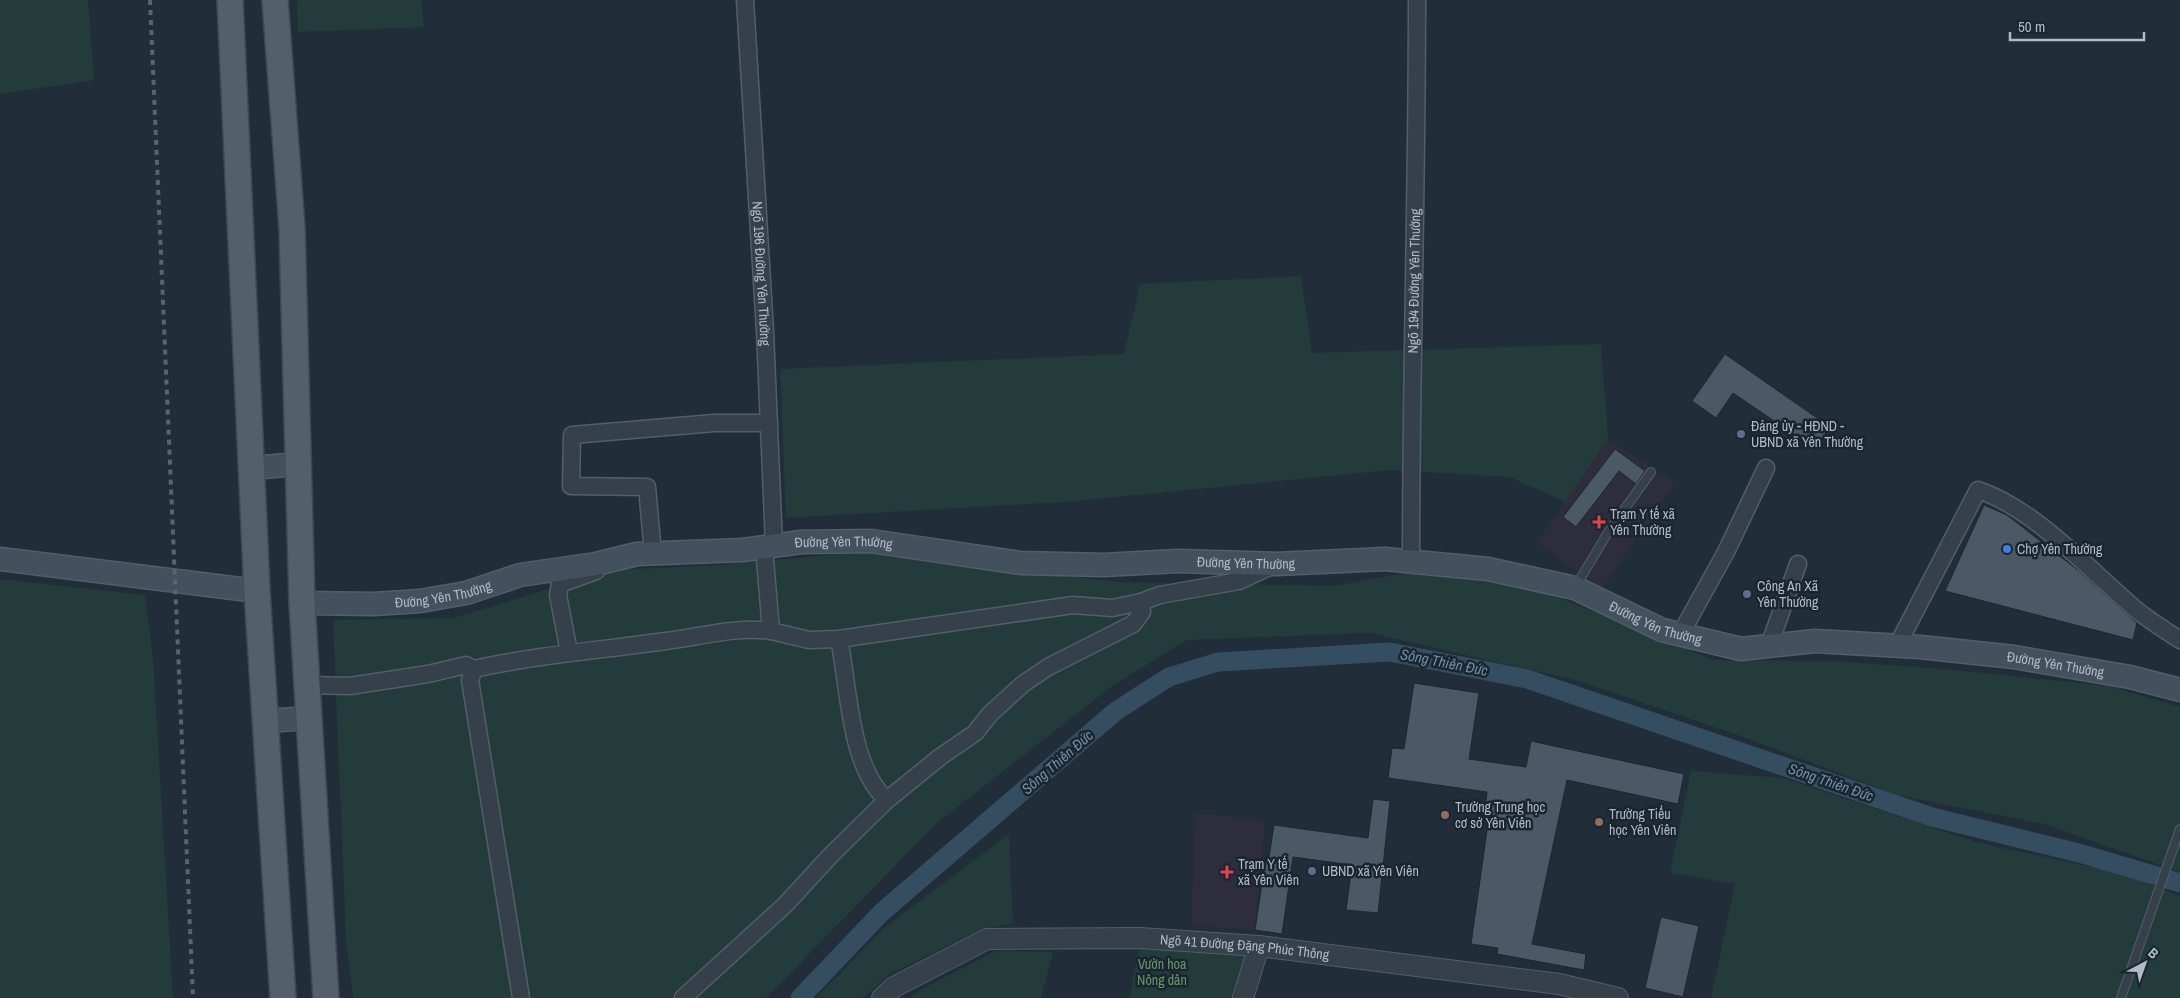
<svg xmlns="http://www.w3.org/2000/svg" width="2180" height="998" font-family="'Archivo Narrow',sans-serif">
<rect width="100%" height="100%" fill="#212e3a"/>
<!-- medical -->
<path fill="#2d2d3b" d="M1608,439L1675,483L1602,589L1537,543Z
M1196,813L1265,820L1254,930L1191,925Z"/>
<!-- green -->
<path fill="#233b3b" d="M0,0H88L94,80L0,94Z
M297,0H421L424,27L298,32Z
M1301,276L1312,353L1601,344L1608,439L1565,502L1510,477L1391,470L1064,502L786,518L780,369L1124,354L1140,284Z
M861,552L1119,582L1334,586L1411,572L1535,588L1714,660L1834,661L1955,670L2109,686L2180,707V872L2044,824L1897,795L1738,735L1575,680L1370,633L1187,640L1112,686L937,823L766,998H353L346,938L333,620L453,618L613,570L720,565Z
M0,579L145,595L153,658L173,998H0Z
M1691,771L1783,778L1979,843L2120,873L2180,896V998H1711L1735,884L1670,873Z
M1009,834L1013,923L982,929L890,974L863,998H816L885,927Z
M1140,944L1254,950L1239,998H1129Z
M996,951L1053,952L1041,998H910L920,990Z"/>
<g fill="none" stroke-linecap="round" stroke-linejoin="round">
<!-- canal -->
<path stroke="#354d61" stroke-width="19" d="M800,998L882,912L1116,711L1169,677L1218,662L1390,652L1527,679L1932,817L2079,853L2180,883"/>
</g>
<!-- building -->
<path fill="#4a5965" stroke="#1c2731" d="M1725,354L1830,427L1815,449L1733,393L1716,418L1692,401Z
M1615,449L1645,471L1636,484L1619,471L1576,527L1563,517Z
M1984,505L2007,515L2079,571L2137,623L2133,640L1945,591Z
M1414,683L1479,693L1469,759L1526,767L1531,741L1684,774L1678,804L1567,780L1532,944L1586,954L1584,970L1497,954L1498,948L1471,944L1491,802H1486L1487,792L1388,778L1392,748L1404,749Z
M1373,799L1390,801L1378,913L1346,910L1352,865L1293,857L1282,934L1255,930L1266,857H1269L1274,825L1368,838Z
M1661,917L1699,926L1683,997L1645,988Z"/>
<g fill="none" stroke-linecap="round" stroke-linejoin="round">
<!-- service casing -->
<g stroke="#535e68" stroke-width="10">
<path id="service" d="M1576,586L1607,534L1651,472
M2121,998L2180,829"/>
</g>
<!-- minor casing -->
<g stroke="#535e68" stroke-width="19">
<g id="minor">
<path id="s1" d="M745,0L765,331L774,546"/>
<path d="M764,547L771,631L809,640L839,639L1073,605L1112,608L1141,602L1160,595L1239,581L1274,565"/>
<path d="M653,554L647,487L571,486L572,435L714,423H769"/>
<path id="s2" d="M1411,562C1411,375 1417,188 1417,0"/>
<path d="M1680,635L1726,552L1766,468"/>
<path d="M839,639C849,686 849,767 887,800"/>
<path d="M1769,646L1798,564"/>
<path d="M1897,646L1978,490C2036,509 2092,573 2139,612C2152,622 2166,631 2180,640"/>
<path d="M569,652L558,595L560,584L596,571"/>
<path d="M307,685L350,686L428,674L466,665L474,669"/>
<path d="M521,998L470,680L474,669C537,655 602,650 666,641C700,637 736,626 771,631"/>
<path d="M683,998L785,905L831,855L887,800L940,757L975,733L990,714L1023,684L1048,667L1133,624L1142,612L1141,602"/>
</g>
</g>
<!-- tertiary casing -->
<g stroke="#535e68" stroke-width="22">
<g id="tertiary">
<path id="s3" d="M882,998L894,987L987,939L1140,938L1259,946L1559,984L1618,998"/>
<path d="M1243,998L1259,946"/>
</g>
</g>
<!-- secondary casing -->
<g stroke="#535e68" stroke-width="25">
<g id="secondary">
<path d="M251,468L298,464"/>
<path d="M0,559L257,591"/>
<path id="s4" d="M302,603L374,604L420,601L466,593L520,575L596,564L637,554L743,550L801,542L871,541L1020,563L1104,565L1177,561L1276,564L1385,559L1488,569L1575,588L1662,630L1741,649L1815,641L1920,647L2014,657L2130,677L2180,690"/>
<path d="M266,721L309,718"/>
</g>
</g>
<!-- primary casing -->
<g stroke="#3e4953" stroke-width="28">
<path id="primary" d="M230,0L257,591L283,998
M275,0L292,228L302,603L326,998"/>
</g>
<!-- service -->
<use href="#service" stroke="#35404a" stroke-width="8"/>
<!-- minor -->
<use href="#minor" stroke="#35404a" stroke-width="16"/>
<!-- tertiary -->
<use href="#tertiary" stroke="#35404a" stroke-width="20"/>
<!-- secondary -->
<use href="#secondary" stroke="#43505d" stroke-width="22"/>
<!-- primary -->
<use href="#primary" stroke="#535f6a" stroke-width="25"/>
<!-- rail -->
<path stroke="#576571" stroke-width="4" stroke-dasharray="5 5" stroke-linecap="butt" d="M150,0L193,998"/>
</g>
<!-- markers -->
<g fill="#5c6f8a" stroke="#1a252f" stroke-width="2">
<circle cx="1741" cy="434" r="5"/>
<circle cx="1747" cy="594" r="5"/>
<circle cx="1312" cy="871" r="5"/>
</g>
<g fill="#e0444e" stroke="#1a252f" stroke-width="2">
<path d="M1596.5 514.5h5v5h5v5h-5v5h-5v-5h-5v-5h5z"/>
<path d="M1224.5 864.5h5v5h5v5h-5v5h-5v-5h-5v-5h5z"/>
</g>
<circle fill="#3f7fe0" stroke="#1a252f" stroke-width="2" cx="2007" cy="549" r="5"/>
<g fill="#8d6e63" stroke="#1a252f" stroke-width="2">
<circle cx="1445" cy="815" r="5"/>
<circle cx="1599" cy="822" r="5"/>
</g>
<g text-anchor="middle" dominant-baseline="central" stroke-width="5" stroke-linejoin="round" paint-order="stroke">
<!-- street labels -->
<g font-size="14" fill="#b0bbc6" stroke="#1a252f">
<text stroke="none"><textPath href="#s1" startOffset="274">Ngõ 196 Đường Yên Thường</textPath></text>
<text stroke="none"><textPath href="#s2" startOffset="281">Ngõ 194 Đường Yên Thường</textPath></text>
<text stroke="none"><textPath href="#s4" startOffset="548">Đường Yên Thường</textPath></text>
<text stroke="none"><textPath href="#s4" startOffset="952">Đường Yên Thường</textPath></text>
<text stroke="none"><textPath href="#s4" startOffset="142">Đường Yên Thường</textPath></text>
<text stroke="none"><textPath href="#s4" startOffset="1372">Đường Yên Thường</textPath></text>
<text stroke="none"><textPath href="#s4" startOffset="1778">Đường Yên Thường</textPath></text>
<text stroke="none"><textPath href="#s3" startOffset="379">Ngõ 41 Đường Đặng Phúc Thông</textPath></text>
</g>
<!-- poi labels -->
<g font-size="14" fill="#b0bbc6" stroke="#1a252f" text-anchor="start">
<text x="1751" y="426">Đảng ủy - HĐND -<tspan x="1751" dy="16">UBND xã Yên Thường</tspan></text>
<text x="1610" y="514">Trạm Y tế xã<tspan x="1610" dy="16">Yên Thường</tspan></text>
<text x="2017" y="549">Chợ Yên Thường</text>
<text x="1757" y="586">Công An Xã<tspan x="1757" dy="16">Yên Thường</tspan></text>
<text x="1455" y="807">Trường Trung học<tspan x="1455" dy="16">cơ sở Yên Viên</tspan></text>
<text x="1609" y="814">Trường Tiểu<tspan x="1609" dy="16">học Yên Viên</tspan></text>
<text x="1238" y="864">Trạm Y tế<tspan x="1238" dy="16">xã Yên Viên</tspan></text>
<text x="1322" y="871">UBND xã Yên Viên</text>
</g>
<!-- park labels -->
<g font-size="14" fill="#66976c" stroke="#1a252f">
<text x="1162" y="964">Vườn hoa<tspan x="1162" dy="16">Nông dân</tspan></text>
</g>
<!-- water labels -->
<g font-size="15" font-style="italic" fill="#7090aa" stroke="#1a252f">
<text transform="translate(1444 662) rotate(11)">Sông Thiên Đức</text>
<text transform="translate(1057 762) rotate(-41)">Sông Thiên Đức</text>
<text transform="translate(1831 782) rotate(19)">Sông Thiên Đức</text>
</g>
</g>
<!-- north arrow -->
<g transform="translate(2145 963) rotate(41)" stroke="#1a252f" stroke-width="4" paint-order="stroke">
<path d="M0-4L9 19L0 12L-9 19Z" fill="#b0bbc6"/>
<text y="-8" font-size="14" font-weight="bold" text-anchor="middle" fill="#b0bbc6">B</text>
</g>
<!-- scale -->
<path d="M2010 32v8h134v-8" fill="none" stroke="#b0bbc6" stroke-width="2.5"/>
<text x="2018" y="32" font-size="15" fill="#b0bbc6" stroke="#1a252f" stroke-width="4" paint-order="stroke">50 m</text>
</svg>
